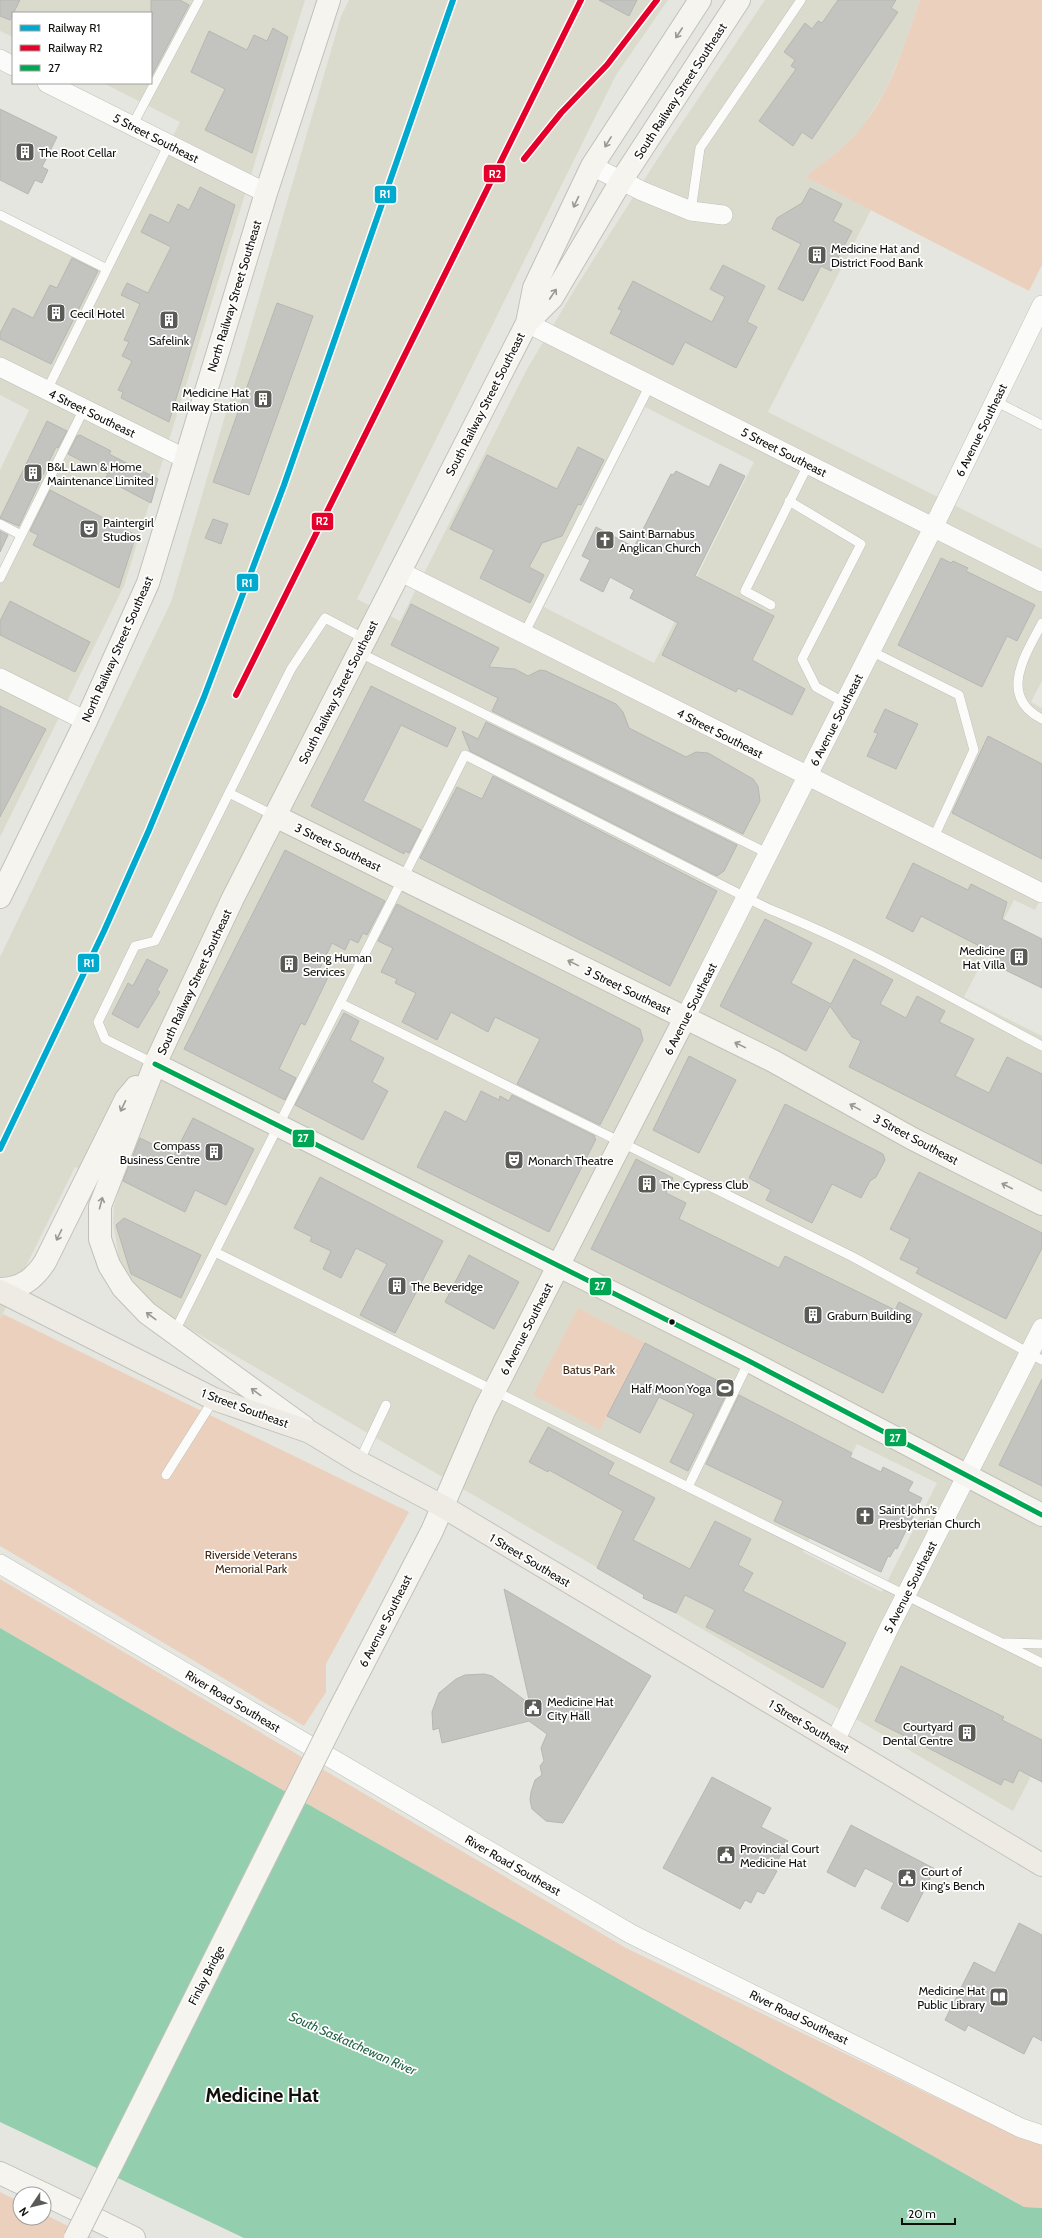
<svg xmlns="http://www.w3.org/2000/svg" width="1042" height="2238" font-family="Cabin,sans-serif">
<rect width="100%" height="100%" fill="#e6e6e0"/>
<!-- built -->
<path fill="#dbdbcd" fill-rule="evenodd" d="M0,0H305L124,586L0,837V578L21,535L0,524V470L29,410L0,395V215L107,269L180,122L103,83H151V13H13V37L0,31Z
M349,0H668L616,75L357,599L400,621L527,369L576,287L658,158L765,0H920L903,50L885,91L863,127L847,144L807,177L871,210L768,412L1042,549V681L1031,702L1042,708V896L1035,910L1014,900L964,997L1042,1036V1755L1013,1811L159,1311L145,1299L125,1273L119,1258L113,1223L114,1206L119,1190L75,1167L0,1319V957L171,602L341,16ZM645,407L754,462L654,663L544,607ZM857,1444L937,1483L882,1592L803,1552Z"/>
<!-- green -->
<path fill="#ebd1bd" d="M920,0H1042V265L1029,291L806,177C825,161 846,147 861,128C891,92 905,43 920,0Z
M578,1308L645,1343L600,1430L533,1395Z
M3,1314L409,1512L326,1664V1692L304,1726L0,1546V1319Z
M0,1579L626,1948L1016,2136L1042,2144V2208L1024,2207L176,1730L0,1628Z
M0,2192L20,2202V2218H44V2214L92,2238H0Z"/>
<!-- water -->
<path fill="#93ceae" d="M0,1628L176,1730L1024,2207L1042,2208V2238H244L0,2122Z"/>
<!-- building -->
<path fill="#c3c4c0" stroke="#b6b7b2" d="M0,0H20L10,20L0,16Z
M151,0H180L189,5L151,77Z
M599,0H637L629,16Z
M838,0H896L891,8L898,12L812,139L802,132L793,146L759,121L796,69L791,66L795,60L784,52L805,23L812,29L818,21L822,23Z
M273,28L288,37L252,153L205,130L225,89L191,72L209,31L247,50L254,35L267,41Z
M0,109L57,137L42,167L48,170L42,183L35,180L28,194L0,180Z
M200,187L235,205L169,422L121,398L123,392L118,390L132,361L122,356L129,342L124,340L140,304L121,295L127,283L148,293L171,247L141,232L150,214L169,223L178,204L189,210Z
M810,188L842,204L833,221L852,231L831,271L821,266L803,301L778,289L801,244L772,229L777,218L802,203Z
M72,258L98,271L51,364L0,339V333L13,308L33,318L50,285L57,288Z
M723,265L765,286L747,322L757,327L736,368L685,342L673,365L610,333L622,310L618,309L633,281L712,322L725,297L710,289Z
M277,303L313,316L249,495L213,482Z
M47,421L67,431L58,448L56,447L19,526L14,524L0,518Z
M80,435L111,451L109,454L158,479L151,503L105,479L108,474L68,454L77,436Z
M578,447L604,460L581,505L578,504L562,536L542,543L529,567L544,575L530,603L480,578L494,550L450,529L487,455L557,489Z
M720,464L745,476L695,576L774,616L752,660L805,689L792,715L738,688L736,692L662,655L678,623L630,598L634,590L610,577L603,592L580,580L590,560L582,556L596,527L634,547L671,474L673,475L676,471L709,487Z
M50,490L136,535L119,588L33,545L38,535L30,531Z
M213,519L228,524L221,544L205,538Z
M0,531L8,535L0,552Z
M941,558L951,563L953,561L968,568L966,571L1035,605L1017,641L1007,636L982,687L898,645Z
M10,601L90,642L75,672L0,635V621Z
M411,604L499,648L489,667L515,669L528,676L540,670L546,671L616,704L623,712L629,728L686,757L696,752L708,753L753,779L758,786L760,801L743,834L492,711L498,698L391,645Z
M371,686L456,728L447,747L401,725L363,801L421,830L409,853L405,851L404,854L311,806Z
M0,706L46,729L0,817Z
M885,709L918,724L896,769L867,756L878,733L874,732Z
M486,722L737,845L724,871L717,876L470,751L462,731L478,739Z
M988,736L1042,764V859L952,813Z
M493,776L717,891L670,986L420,858L457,787L482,799Z
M285,850L385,901L367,935L363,933L358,943L350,939L345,950L332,943L320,968L330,973L305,1025L301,1023L279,1069L296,1078L285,1100L184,1049Z
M913,863L968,890L971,884L1007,902L1002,919L1042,939V988L993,964L997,955L921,916L913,932L886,918Z
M397,904L640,1029L643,1040L600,1125L517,1084L540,1039L495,1017L488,1032L451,1012L437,1040L402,1022L416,993L395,983L397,979L381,972L393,948L378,941Z
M765,919L812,943L791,983L831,1004L854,959L893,980L880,1004L906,1018L917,996L945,1011L939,1022L974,1039L955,1076L989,1093L1007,1057L1042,1074V1164L849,1067L861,1041L852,1037L830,1006L806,1051L720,1006Z
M147,959L168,970L157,990L160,992L138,1028L112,1014L128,983L133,986Z
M344,1013L359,1021L350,1040L384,1058L372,1082L388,1091L363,1140L295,1105Z
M689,1056L736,1080L699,1153L653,1130Z
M481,1091L499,1100L500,1096L509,1101L512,1095L595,1136L594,1138L596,1139L549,1232L417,1167L445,1111L466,1122Z
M785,1104L883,1154L885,1160L876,1177L870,1181L861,1198L832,1184L812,1223L766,1200L771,1190L749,1178Z
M193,1118L254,1149L226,1205L195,1190L185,1212L123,1181L140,1138L174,1155Z
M636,1159L673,1178L666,1193L686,1203L679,1219L779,1268L785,1256L895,1310L899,1302L922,1314L883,1393L591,1249Z
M919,1172L1042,1233V1248L1006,1319L916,1273L919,1268L900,1259L910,1239L890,1229Z
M320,1177L443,1241L395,1333L360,1315L387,1264L356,1248L341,1278L323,1269L331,1251L310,1241L312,1237L294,1228Z
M124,1218L201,1255L181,1298L131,1274L116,1225Z
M469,1255L519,1282L494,1329L445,1302Z
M645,1343L730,1387L688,1471L670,1462L694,1414L659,1397L640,1433L607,1416Z
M1042,1379V1486L999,1465Z
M739,1395L852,1453L850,1457L881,1472L883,1467L913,1482L908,1491L922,1498L897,1549L895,1548L890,1557L888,1556L881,1572L774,1521L783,1501L706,1464Z
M548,1427L614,1463L608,1474L655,1498L633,1540L690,1569L715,1521L751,1539L738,1565L753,1573L743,1591L846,1643L823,1688L706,1627L715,1610L685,1595L676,1613L643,1598L644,1595L597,1568L623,1511L549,1470L548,1472L529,1462Z
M504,1589L651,1676L563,1823L546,1821L532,1809L530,1800L531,1792L535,1780L542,1775L540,1766L544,1761L541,1748L547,1734L529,1721L442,1743L439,1728L433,1730L432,1712L439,1693L456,1679L465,1675L484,1674L492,1676L530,1704Z
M901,1666L1004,1717L1002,1720L1042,1740V1782L1019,1770L1013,1783L1004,1779L1001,1785L875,1721Z
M712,1777L771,1808L761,1827L788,1841L773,1869L777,1871L764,1894L757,1891L751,1903L745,1900L740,1909L663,1868Z
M851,1825L935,1869L908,1922L881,1908L894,1883L865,1868L855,1887L827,1872Z
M1019,1923L1042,1935V2041L1033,2036L1024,2054L968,2025L965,2031L945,2020L974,1962L995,1973Z"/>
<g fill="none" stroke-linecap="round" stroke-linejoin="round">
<!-- lane casing -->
<g stroke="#c1c1bc" stroke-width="10">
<path id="lane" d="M132,126L199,0
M691,211L700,148L801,0
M0,215L107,269
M47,390L169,144
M995,401L1042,425
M789,501L861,544L802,659L816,687L845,703
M0,524L21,535
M0,578L84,409
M771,605L745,591L808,465
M1042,623C1026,654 997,696 1042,719
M524,634L650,385
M871,651L959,695L974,750L933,839
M358,652L769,854
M229,793L275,816
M340,1003L853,1257L1042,1360
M155,1064L105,1039L98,1022L135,946L155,941L291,669L325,618L365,639
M215,1252L1042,1663
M174,1333L465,755L769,909C862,946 953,999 1042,1046
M359,1462L386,1405
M166,1475L214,1399
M688,1487L749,1361
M1005,1643L1042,1644"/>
</g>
<!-- street casing -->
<g stroke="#c1c1bc" stroke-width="20">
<path id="street" d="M0,59L13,66
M47,83L266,193
M592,166L642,191L691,211L723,215
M527,323L1042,582
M0,367L184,458
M399,571L1042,893
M0,678L86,721
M685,1018L933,528L1042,305
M0,1564L631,1934L1021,2128L1042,2135
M835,1741L890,1626L1042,1328"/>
</g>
<!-- secondary casing -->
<g stroke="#c1c1bc" stroke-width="24">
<path id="secondary" d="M527,323L552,298L621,181L739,0
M275,816L773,1061L913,1139L1042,1204
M0,897L86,721L148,583L266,193L329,0
M155,1064L749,1361L1042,1515
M0,1289C21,1289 34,1279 45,1262L126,1099L136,1087
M304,1427L147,1313L123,1288L109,1265L100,1239V1206L155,1064L233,898L527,323L534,288L592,166L700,0
M338,1712L432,1531L484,1411L685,1018
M0,2173L44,2194
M44,2194L134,2238"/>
</g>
<!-- primary casing -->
<g stroke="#c2c2be" stroke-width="24">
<path id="primary" d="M0,1291L214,1399L310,1432L359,1462L442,1506L1042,1865"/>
</g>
<!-- lane -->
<use href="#lane" stroke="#fbfbfa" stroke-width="9"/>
<!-- street -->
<use href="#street" stroke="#fbfbfa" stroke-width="19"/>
<!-- secondary -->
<use href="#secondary" stroke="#f5f4ef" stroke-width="22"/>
<!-- primary -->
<use href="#primary" stroke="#eeebe4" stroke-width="22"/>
<!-- secondary-bridge casing -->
<g stroke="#c1c1bc" stroke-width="24" stroke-linecap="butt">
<path id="secondary-bridge" d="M75,2238L338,1712"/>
</g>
<!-- secondary-bridge -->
<use href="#secondary-bridge" stroke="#f5f4ef" stroke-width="22"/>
<!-- bus-1 casing -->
<g stroke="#fff" stroke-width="8">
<path id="bus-1" d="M155,1064L749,1361L1042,1515"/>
</g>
<!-- bus-1 -->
<use href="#bus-1" stroke="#00a651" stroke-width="5"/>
<!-- rail-1 casing -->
<g stroke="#fff" stroke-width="9">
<path id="rail-1" d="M0,1149L104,931L149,830L204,697L284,485L453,0"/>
</g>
<!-- rail-2 casing -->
<g stroke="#fff" stroke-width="9">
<path id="rail-2" d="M524,159L561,113L607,65L657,0
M236,695L581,0"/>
</g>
<!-- rail-1 -->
<use href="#rail-1" stroke="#00a9ce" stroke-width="6"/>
<!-- rail-2 -->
<use href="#rail-2" stroke="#e4002b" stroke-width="6"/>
</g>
<!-- one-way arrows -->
<defs><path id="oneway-shaft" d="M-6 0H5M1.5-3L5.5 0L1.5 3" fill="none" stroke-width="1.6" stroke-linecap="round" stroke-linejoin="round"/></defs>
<g stroke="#999894">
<use href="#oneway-shaft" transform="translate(679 33) rotate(123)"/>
<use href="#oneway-shaft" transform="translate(608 142) rotate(122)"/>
<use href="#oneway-shaft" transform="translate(576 202) rotate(115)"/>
<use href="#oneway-shaft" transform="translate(553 294) rotate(-56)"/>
<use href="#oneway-shaft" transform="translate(573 963) rotate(-154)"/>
<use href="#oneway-shaft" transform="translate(740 1045) rotate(-154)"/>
<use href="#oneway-shaft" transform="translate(123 1106) rotate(116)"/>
<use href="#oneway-shaft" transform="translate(855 1107) rotate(-151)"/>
<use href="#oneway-shaft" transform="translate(1007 1186) rotate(-153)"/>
<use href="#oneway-shaft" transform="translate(101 1203) rotate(-75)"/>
<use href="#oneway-shaft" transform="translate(59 1235) rotate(116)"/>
<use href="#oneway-shaft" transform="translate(151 1316) rotate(-143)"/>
<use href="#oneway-shaft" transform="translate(256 1392) rotate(-144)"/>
</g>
<!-- icons -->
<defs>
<g id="building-square" transform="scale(1)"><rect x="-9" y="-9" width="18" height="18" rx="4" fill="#5a5a56" stroke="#fff"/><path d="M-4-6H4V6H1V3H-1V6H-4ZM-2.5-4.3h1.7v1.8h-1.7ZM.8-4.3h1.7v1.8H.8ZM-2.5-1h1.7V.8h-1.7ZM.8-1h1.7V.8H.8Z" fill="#fff"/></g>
<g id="theatre-square" transform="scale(1)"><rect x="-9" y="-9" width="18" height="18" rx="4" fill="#5a5a56" stroke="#fff"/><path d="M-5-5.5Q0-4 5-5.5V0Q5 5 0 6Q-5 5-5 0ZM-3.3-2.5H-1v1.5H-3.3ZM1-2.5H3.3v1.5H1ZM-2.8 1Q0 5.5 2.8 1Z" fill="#fff"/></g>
<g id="church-square" transform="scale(1)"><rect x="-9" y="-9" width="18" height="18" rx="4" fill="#5a5a56" stroke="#fff"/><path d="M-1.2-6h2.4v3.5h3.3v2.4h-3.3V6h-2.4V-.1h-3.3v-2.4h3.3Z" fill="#fff"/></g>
<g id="stadium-square" transform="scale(1)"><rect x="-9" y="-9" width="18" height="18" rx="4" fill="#5a5a56" stroke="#fff"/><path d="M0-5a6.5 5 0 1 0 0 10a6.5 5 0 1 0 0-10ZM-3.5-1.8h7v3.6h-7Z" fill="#fff"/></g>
<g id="civic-square" transform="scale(1)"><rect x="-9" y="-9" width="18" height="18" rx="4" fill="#5a5a56" stroke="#fff"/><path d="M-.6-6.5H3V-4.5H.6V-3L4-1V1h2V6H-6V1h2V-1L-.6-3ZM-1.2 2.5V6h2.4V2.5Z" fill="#fff"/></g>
<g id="library-square" transform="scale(1)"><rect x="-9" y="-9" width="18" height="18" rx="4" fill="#5a5a56" stroke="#fff"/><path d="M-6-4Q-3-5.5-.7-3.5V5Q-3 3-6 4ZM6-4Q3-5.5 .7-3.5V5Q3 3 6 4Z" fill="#fff"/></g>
</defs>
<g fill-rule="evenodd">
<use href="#building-square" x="25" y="152"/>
<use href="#building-square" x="817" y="255"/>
<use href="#building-square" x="56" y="313"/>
<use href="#building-square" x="169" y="320"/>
<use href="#building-square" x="263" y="399"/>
<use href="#building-square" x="33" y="473"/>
<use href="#theatre-square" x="89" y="529"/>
<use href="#church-square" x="605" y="540"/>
<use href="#building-square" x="1019" y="957"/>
<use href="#building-square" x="289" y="964"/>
<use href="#building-square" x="214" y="1152"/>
<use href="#theatre-square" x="514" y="1160"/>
<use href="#building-square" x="647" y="1184"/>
<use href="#building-square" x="397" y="1286"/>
<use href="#building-square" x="813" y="1315"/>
<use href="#stadium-square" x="725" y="1388"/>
<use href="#church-square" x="865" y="1516"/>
<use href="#civic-square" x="533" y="1708"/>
<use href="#building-square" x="967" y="1733"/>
<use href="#civic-square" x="726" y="1855"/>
<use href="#civic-square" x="907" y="1878"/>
<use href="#library-square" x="999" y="1997"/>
</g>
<!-- markers -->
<circle fill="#0f0f0b" stroke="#fff" stroke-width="1.5" cx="672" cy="1322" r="3.5"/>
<g text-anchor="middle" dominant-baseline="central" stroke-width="3.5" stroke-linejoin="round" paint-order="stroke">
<!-- street labels -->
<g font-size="12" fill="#0f0f0b" stroke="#fff">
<text transform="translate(680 91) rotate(-57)">South Railway Street Southeast</text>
<text transform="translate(156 138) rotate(27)">5 Street Southeast</text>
<text transform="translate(234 296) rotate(-73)">North Railway Street Southeast</text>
<text transform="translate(485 404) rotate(-63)">South Railway Street Southeast</text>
<text transform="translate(92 413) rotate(26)">4 Street Southeast</text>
<text transform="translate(981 430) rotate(-64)">6 Avenue Southeast</text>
<text transform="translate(784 452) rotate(27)">5 Street Southeast</text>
<text transform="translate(117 649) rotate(-66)">North Railway Street Southeast</text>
<text transform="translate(338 692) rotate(-63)">South Railway Street Southeast</text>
<text transform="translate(836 720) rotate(-63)">6 Avenue Southeast</text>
<text transform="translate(720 733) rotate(27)">4 Street Southeast</text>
<text transform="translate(338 847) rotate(26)">3 Street Southeast</text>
<text transform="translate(194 982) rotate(-65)">South Railway Street Southeast</text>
<text transform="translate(628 990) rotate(26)">3 Street Southeast</text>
<text transform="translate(690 1009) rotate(-63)">6 Avenue Southeast</text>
<text transform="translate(916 1139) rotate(28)">3 Street Southeast</text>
<text transform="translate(526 1329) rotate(-63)">6 Avenue Southeast</text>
<text transform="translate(245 1408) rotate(20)">1 Street Southeast</text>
<text transform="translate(530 1560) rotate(31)">1 Street Southeast</text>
<text transform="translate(910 1587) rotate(-63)">5 Avenue Southeast</text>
<text transform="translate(385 1621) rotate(-63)">6 Avenue Southeast</text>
<text transform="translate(233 1701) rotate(31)">River Road Southeast</text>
<text transform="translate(809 1726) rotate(31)">1 Street Southeast</text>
<text transform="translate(513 1865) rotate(30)">River Road Southeast</text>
<text transform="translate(206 1975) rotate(-63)">Finlay Bridge</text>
<text transform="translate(799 2017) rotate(26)">River Road Southeast</text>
</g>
<!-- poi labels -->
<g font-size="12" fill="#0f0f0b" stroke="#fff" text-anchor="start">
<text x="39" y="152">The Root Cellar</text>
<text x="831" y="248">Medicine Hat and<tspan x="831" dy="14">District Food Bank</tspan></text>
<text x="70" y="313">Cecil Hotel</text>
<text x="169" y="340" text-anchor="middle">Safelink</text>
<text x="249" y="392" text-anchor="end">Medicine Hat<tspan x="249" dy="14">Railway Station</tspan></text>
<text x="47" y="466">B&amp;L Lawn &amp; Home<tspan x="47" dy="14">Maintenance Limited</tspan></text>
<text x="103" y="522">Paintergirl<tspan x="103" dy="14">Studios</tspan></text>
<text x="619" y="533">Saint Barnabus<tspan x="619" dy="14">Anglican Church</tspan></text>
<text x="1005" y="950" text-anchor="end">Medicine<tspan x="1005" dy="14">Hat Villa</tspan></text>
<text x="303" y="957">Being Human<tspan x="303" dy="14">Services</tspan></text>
<text x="200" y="1145" text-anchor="end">Compass<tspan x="200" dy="14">Business Centre</tspan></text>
<text x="528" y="1160">Monarch Theatre</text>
<text x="661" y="1184">The Cypress Club</text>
<text x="411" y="1286">The Beveridge</text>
<text x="827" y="1315">Graburn Building</text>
<text x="711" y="1388" text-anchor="end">Half Moon Yoga</text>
<text x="879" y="1509">Saint John's<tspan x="879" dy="14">Presbyterian Church</tspan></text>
<text x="547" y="1701">Medicine Hat<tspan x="547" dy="14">City Hall</tspan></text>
<text x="953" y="1726" text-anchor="end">Courtyard<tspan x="953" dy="14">Dental Centre</tspan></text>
<text x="740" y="1848">Provincial Court<tspan x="740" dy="14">Medicine Hat</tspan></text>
<text x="921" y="1871">Court of<tspan x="921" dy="14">King's Bench</tspan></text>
<text x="985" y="1990" text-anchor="end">Medicine Hat<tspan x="985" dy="14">Public Library</tspan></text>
</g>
<!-- park labels -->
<g font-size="12" fill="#412510" stroke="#fff">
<text x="589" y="1369">Batus Park</text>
<text x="251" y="1554">Riverside Veterans<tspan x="251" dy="14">Memorial Park</tspan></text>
</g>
<!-- water labels -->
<g font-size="13" font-style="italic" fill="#246245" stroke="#fff">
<text transform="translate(353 2043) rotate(24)">South Saskatchewan River</text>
</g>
<!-- town labels -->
<g font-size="20" font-weight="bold" fill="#0f0f0b" stroke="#fff">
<text x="262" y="2095">Medicine Hat</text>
</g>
</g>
<g stroke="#fff" stroke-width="1.5">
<rect x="483" y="164" width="23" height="19" rx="4" fill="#e4002b"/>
<rect x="374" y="185" width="23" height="19" rx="4" fill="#00a9ce"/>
<rect x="311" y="512" width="23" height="19" rx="4" fill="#e4002b"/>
<rect x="236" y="573" width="23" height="19" rx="4" fill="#00a9ce"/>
<rect x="77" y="953" width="23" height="20" rx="4" fill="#00a9ce"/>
<rect x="292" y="1129" width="23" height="19" rx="4" fill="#00a651"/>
<rect x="589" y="1277" width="23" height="19" rx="4" fill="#00a651"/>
<rect x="884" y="1428" width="23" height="19" rx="4" fill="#00a651"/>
</g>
<g font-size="11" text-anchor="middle" font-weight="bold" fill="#fff">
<text x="495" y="178">R2</text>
<text x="385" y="198">R1</text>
<text x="322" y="525">R2</text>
<text x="247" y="587">R1</text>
<text x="89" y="967">R1</text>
<text x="303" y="1142">27</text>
<text x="600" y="1290">27</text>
<text x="895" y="1442">27</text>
</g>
<!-- legend -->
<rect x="12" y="12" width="140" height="72" fill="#ffffff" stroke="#9f9f9d"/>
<rect x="20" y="25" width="20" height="6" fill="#00a9ce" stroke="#9f9f9d"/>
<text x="48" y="32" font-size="12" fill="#0f0f0b">Railway R1</text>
<rect x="20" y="45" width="20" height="6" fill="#e4002b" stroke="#9f9f9d"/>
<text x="48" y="52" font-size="12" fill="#0f0f0b">Railway R2</text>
<rect x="20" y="65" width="20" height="6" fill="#00a651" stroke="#9f9f9d"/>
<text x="48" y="72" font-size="12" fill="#0f0f0b">27</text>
<!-- north arrow -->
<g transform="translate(32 2206) rotate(235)"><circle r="19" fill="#ffffff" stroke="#9f9f9d"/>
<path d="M0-3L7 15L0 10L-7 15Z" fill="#5a5a56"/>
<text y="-6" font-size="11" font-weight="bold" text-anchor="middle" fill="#0f0f0b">N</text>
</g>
<!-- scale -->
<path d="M902 2218v6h53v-6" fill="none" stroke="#0f0f0b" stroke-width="2"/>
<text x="908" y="2218" font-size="12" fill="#0f0f0b" stroke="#ffffff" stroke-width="3" paint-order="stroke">20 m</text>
</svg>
